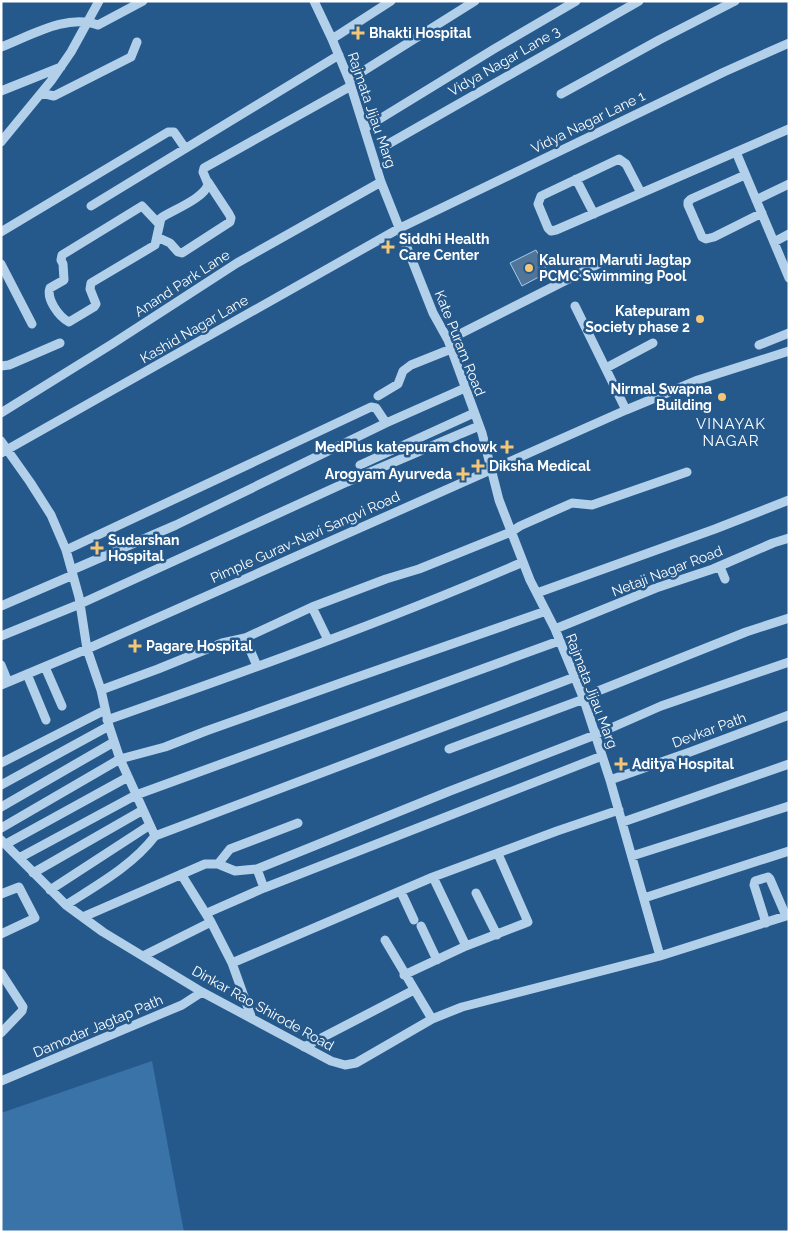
<svg xmlns="http://www.w3.org/2000/svg" width="790" height="1233" font-family="Raleway,sans-serif">
<rect width="100%" height="100%" fill="#25598b"/>
<!-- green -->
<path fill="#3973a8" d="M152,1061L184,1232H1V1113Z"/>
<!-- water -->
<path fill="#507598" stroke="#a7cceb" d="M536,250L548,272L522,286L510,263Z"/>
<g fill="none" stroke-linecap="round" stroke-linejoin="round">
<!-- minor -->
<path stroke="#b3d0ea" stroke-width="9" d="M314,1L332,39L349,80L381,182L433,313L448,340L482,433L499,500L530,580L555,629L583,697L610,780L660,956
M332,39L391,1
M1,47C30,36 67,13 98,25L143,1
M349,80L475,1
M1,91L61,67
M41,93L54,96L131,57L137,42
M561,94L659,40L735,1
M365,128L494,49L576,1
M1,142L51,81L71,52L99,1
M383,147L639,1
M736,152L789,278
M745,175L691,199L688,202V205L702,237L706,239L714,237L762,213
M576,179L594,214
M641,193L626,164L619,159L541,196L538,204L548,228L551,231L556,230L789,129
M756,200L789,184
M91,206L339,55
M159,224L142,206L62,255L61,260L63,264L64,280L50,288C46,299 59,317 69,322L94,307L96,304L90,289L91,283L155,245L161,218C173,210 205,198 208,184L203,172L204,168L351,86
M1,232L168,132H174L185,148
M157,237L170,243L178,252L182,253L230,222L231,218L229,214L208,182
M774,242L789,234
M1,264L32,324
M575,306L626,410
M448,340L608,259
M759,345L789,333
M1,366L9,365L60,343
M606,368L653,343
M378,396L398,384L403,371L411,365L451,349
M1,413L112,344L237,263L381,182
M1,441L30,482L51,515L66,550L79,597L87,649L101,690L109,726L120,759L155,836
M1,453L400,228L724,72L789,43
M360,465L474,413
M66,550L371,407L376,408L386,423L465,388
M720,567L725,579
M72,570L176,525L386,423
M537,593L715,529L789,500
M1,606L73,575
M312,607L328,640
M555,629L656,588L713,569L773,543L789,538
M1,636L80,604L347,482L479,426
M245,638L257,666
M1,665L8,682
M45,667L62,706
M27,674L46,720
M1,685L87,649L626,410L698,380L789,351
M101,690L158,669L222,643L245,638L312,607L386,579L419,569L511,532L520,526L572,503L592,505L687,472
M583,697L746,632L789,618
M107,720C247,671 387,621 523,562
M449,749L584,699
M1,763L105,710
M610,780L690,752L789,715
M1,785L109,726
M1,807L114,742
M623,822L789,764
M1,828L120,759L165,747L206,731L349,680L546,611
M1,840L66,905L103,932L202,992L331,1061L345,1065L356,1063L432,1019L462,1007L660,956L789,915
M6,844L128,777
M632,856L789,806
M19,858L136,795L559,641
M218,864L230,849L298,823
M257,869L264,888
M33,873L143,810
M181,874L211,922L232,963L252,1019
M433,877L466,946
M50,890L150,825
M401,892L414,920
M476,893L497,935
M1,894L19,887L35,918L1,934
M644,898L789,851
M66,905C97,885 132,866 155,836L575,677
M207,913L264,888L602,756
M83,917L205,864H218L235,871L257,869L450,791L595,735L661,706L789,662
M766,923L754,885L755,881L768,877L770,879L786,916
M421,926L437,960
M385,940L432,1019
M143,956L211,922
M232,963L433,877L557,831L619,810
M1,973L23,1007L22,1011L1,1033
M404,975L466,946L528,922L498,854
M304,1047L414,990
M1,1081L182,1005L202,992"/>
</g>
<!-- markers -->
<g fill="#f4c777" stroke="#25598b" stroke-width="2">
<path d="M355.5 25.5h5v5h5v5h-5v5h-5v-5h-5v-5h5z"/>
<path d="M385.5 239.5h5v5h5v5h-5v5h-5v-5h-5v-5h5z"/>
<circle cx="529" cy="268" r="5"/>
<circle cx="700" cy="319" r="5"/>
<circle cx="722" cy="397" r="5"/>
<path d="M504.5 439.5h5v5h5v5h-5v5h-5v-5h-5v-5h5z"/>
<path d="M475.5 458.5h5v5h5v5h-5v5h-5v-5h-5v-5h5z"/>
<path d="M460.5 466.5h5v5h5v5h-5v5h-5v-5h-5v-5h5z"/>
<path d="M94.5 540.5h5v5h5v5h-5v5h-5v-5h-5v-5h5z"/>
<path d="M132.5 638.5h5v5h5v5h-5v5h-5v-5h-5v-5h5z"/>
<path d="M618.5 756.5h5v5h5v5h-5v5h-5v-5h-5v-5h5z"/>
</g>
<g text-anchor="middle" dominant-baseline="central" stroke-width="5" stroke-linejoin="round" paint-order="stroke">
<!-- poi labels -->
<g font-size="14" font-weight="bold" fill="#fff" stroke="#25598b" text-anchor="start">
<text x="369" y="33">Bhakti Hospital</text>
<text x="399" y="239">Siddhi Health<tspan x="399" dy="16">Care Center</tspan></text>
<text x="539" y="260">Kaluram Maruti Jagtap<tspan x="539" dy="16">PCMC Swimming Pool</tspan></text>
<text x="690" y="311" text-anchor="end">Katepuram<tspan x="690" dy="16">Society phase 2</tspan></text>
<text x="712" y="389" text-anchor="end">Nirmal Swapna<tspan x="712" dy="16">Building</tspan></text>
<text x="497" y="447" text-anchor="end">MedPlus katepuram chowk</text>
<text x="489" y="466">Diksha Medical</text>
<text x="452" y="474" text-anchor="end">Arogyam Ayurveda</text>
<text x="108" y="540">Sudarshan<tspan x="108" dy="16">Hospital</tspan></text>
<text x="146" y="646">Pagare Hospital</text>
<text x="632" y="764">Aditya Hospital</text>
</g>
<!-- street labels -->
<g font-size="14" fill="#fff" stroke="#25598b">
<text transform="translate(504 61) rotate(-30)">Vidya Nagar Lane 3</text>
<text transform="translate(372 110) rotate(71)">Rajmata Jijau Marg</text>
<text transform="translate(588 122) rotate(-26)">Vidya Nagar Lane 1</text>
<text transform="translate(182 283) rotate(-33)">Anand Park Lane</text>
<text transform="translate(194 329) rotate(-30)">Kashid Nagar Lane</text>
<text transform="translate(460 343) rotate(68)">Kate Puram Road</text>
<text transform="translate(305 537) rotate(-24)">Pimple Gurav-Navi Sangvi Road</text>
<text transform="translate(667 571) rotate(-21)">Netaji Nagar Road</text>
<text transform="translate(592 691) rotate(69)">Rajmata Jijau Marg</text>
<text transform="translate(709 730) rotate(-20)">Devkar Path</text>
<text transform="translate(263 1008) rotate(29)">Dinkar Rao Shirode Road</text>
<text transform="translate(98 1026) rotate(-23)">Damodar Jagtap Path</text>
</g>
<!-- neighbourhood labels -->
<g font-size="15" letter-spacing="1" fill="#fff" stroke="#25598b">
<text x="731" y="424">VINAYAK<tspan x="731" dy="17">NAGAR</tspan></text>
</g>
</g>
<!-- border -->
<rect width="790" height="1233" fill="none" stroke="#ffffff" stroke-width="5"/>
</svg>
